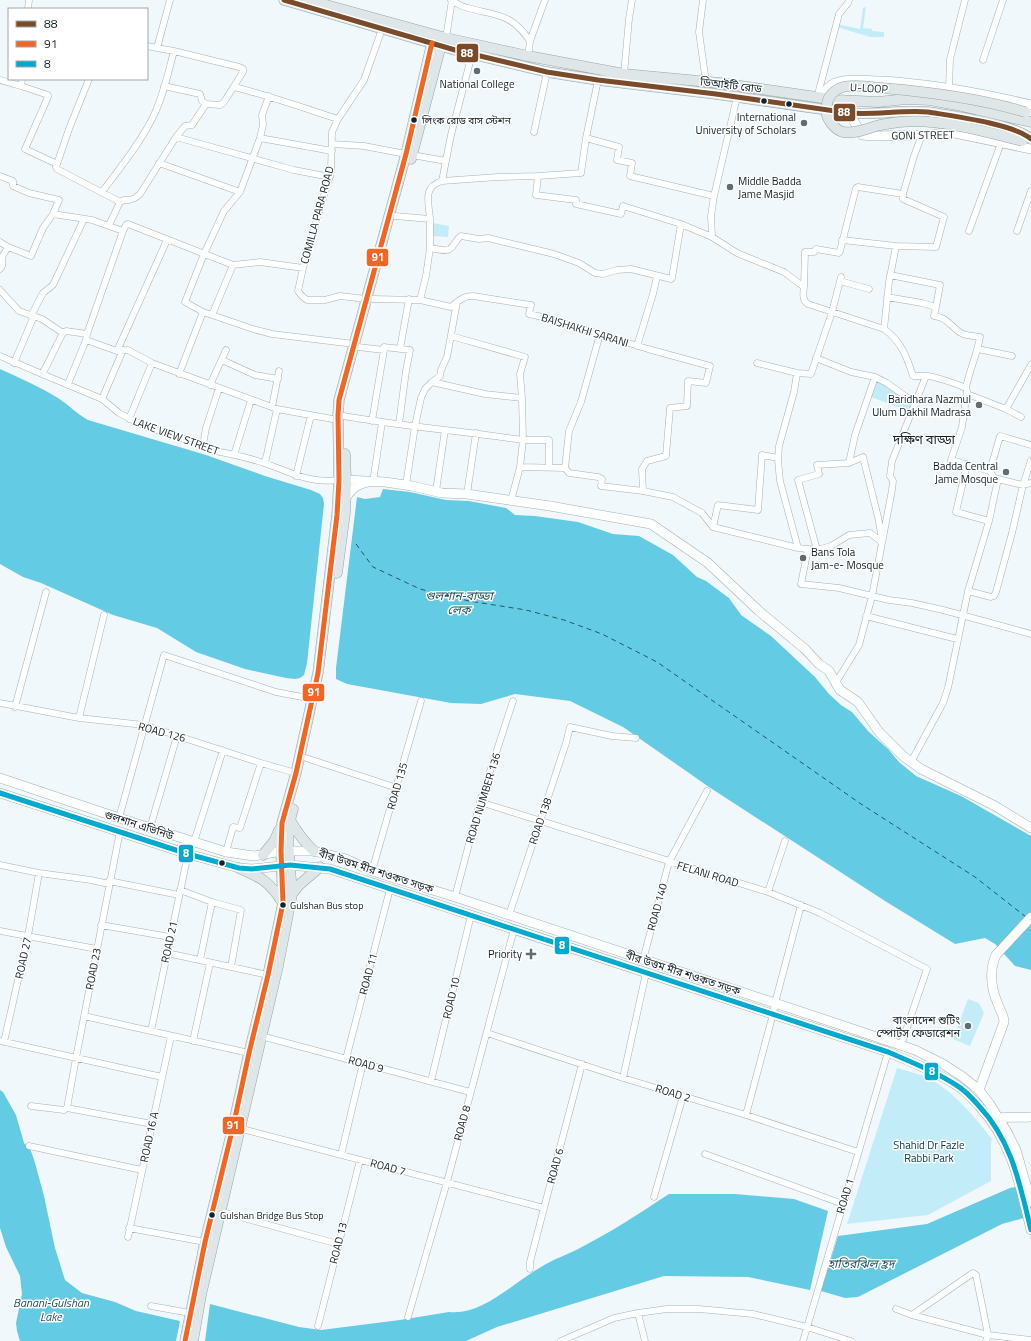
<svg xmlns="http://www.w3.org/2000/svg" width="1031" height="1341" font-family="'Titillium Web','Noto Sans Bengali',sans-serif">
<rect width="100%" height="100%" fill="#f0f8fb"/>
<!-- green -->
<path fill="#c3ecf9" d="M866,7L863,28L872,29V31L884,32V37H870L837,27V24L860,29L863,8Z
M433,223L449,226L448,237L433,236Z
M876,381L886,384L912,401L909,411L871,397Z
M968,999L979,1003L984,1013L970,1046L953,1039Z
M897,1068C906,1071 915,1073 924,1076C952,1089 973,1115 992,1139L991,1143V1181L928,1215L847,1224Z"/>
<!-- water -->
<path fill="#64cbe5" d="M0,369C20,378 40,387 58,398C69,405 77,414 88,420L206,455L265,476L311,490L320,494L323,498L324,504L307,663L304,675L300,678L295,679L286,678L245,669L196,652L157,628L113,615L41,583L23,577L0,564Z
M383,489L410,492L446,500L469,501L506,508L515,515L535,516L578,522L613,534L639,536L673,555L697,577L706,581L729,598L741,615L771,636L815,677L829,694L841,705L852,712L868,731L888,749L899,762L916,776L961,796L1031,836V970L1015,966L995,944L985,938L955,944L885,901L709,787L623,727L570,701L515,694L481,704L451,703L347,684L336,679V668L357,497L365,499L380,497Z
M0,1090L3,1092L16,1115L24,1143L31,1151L35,1163L44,1196L55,1248L65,1280L82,1293L115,1302L136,1311L180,1321L176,1341H20L17,1331L16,1323L22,1294L20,1276L6,1247L0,1228Z
M1031,1184V1216L1002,1224L858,1297L845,1298L821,1291L838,1236L927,1224L1010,1188Z
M669,1194H735L794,1199L828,1211L810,1290L748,1277L664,1276L497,1327L466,1341H205L210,1304L299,1327L321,1330L400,1320L449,1312C482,1316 514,1282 541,1267C553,1259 567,1255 580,1248C611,1232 640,1213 669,1194Z"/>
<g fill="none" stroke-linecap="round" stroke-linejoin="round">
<!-- ferry -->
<path stroke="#225867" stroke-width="1" stroke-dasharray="5 4" stroke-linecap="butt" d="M356,544L373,567L420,589L469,601L526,610L564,620L602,634L657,662L861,804L975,877L1026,917"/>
<!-- street casing -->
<g stroke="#a6b0b4" stroke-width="7">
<path id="street" d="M451,0C456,3 462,7 468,8C497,16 511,13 530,41L528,56
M703,0L699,32L706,82
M28,9L29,0
M446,38L452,0
M530,41L545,0
M147,46L157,48
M983,60L1003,0
M624,74L629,19L632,0
M89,79L69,129L56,167L57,169L120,202
M0,80L21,86L22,79
M21,86L48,95V97L25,149L57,164
M164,86L200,94L202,101L206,104
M234,87C270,96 304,108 338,119
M949,88L950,59L965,0
M817,98L839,14L848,3L849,0
M534,132L547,72
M176,137L294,170L330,177
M260,138L332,151
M586,138L619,147L617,160L632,163L630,176L714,196
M332,144L364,146L406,154
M412,155L446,161
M159,163L240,192
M0,176L13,181V186L29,193L59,200L53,214L43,228L31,256L8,247
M538,176L581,173L586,138L598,80
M442,181L451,135L472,54
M102,192C119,169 139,145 152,119C163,98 168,73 174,51
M53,214L92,220L123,231
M395,216L430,219C429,203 422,187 442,181L498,177L538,176L536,195L576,200V204L621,214L623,206L681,224L712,237L737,253L784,272L804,287C803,293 802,301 808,304L884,329C901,341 907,357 913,376H926L892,461L890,476L893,481L892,490L872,596L889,600L912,603L943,610L1031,634
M109,225L120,202L124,200H129L135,198L140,194L176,137L185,126L192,125L206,104L220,105L224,102L243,72V69L239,67L174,51L157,48L170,0
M969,231L1001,143
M1017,231L1031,191
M712,237L711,216L714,196L737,97
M842,240L896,246L936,247L944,217L903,199V194
M0,242L8,247L2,257V266L0,269
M430,248C436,249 446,252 450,249C455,245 456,239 461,236L479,239L488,238L554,254L579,263L595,273L603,274L617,270L631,269L671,279L672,278L681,224
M233,265L212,315L253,329L272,334L354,344
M890,275L940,285L936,307
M840,281L869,289
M804,287L805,252H814L816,249L839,253L840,251L856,188L858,187L903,194L914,156L922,135
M0,290L19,311L42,319L63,333L66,331L87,334L86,340L117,351L128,350L152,363L277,409L338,420
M887,297L922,303L936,307L934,316C947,317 951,327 961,333C966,336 975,336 980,337C977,355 969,371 966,388
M366,299L340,296L325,300H307L302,296L298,291L303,268L331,171L332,132L338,119L364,80L382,29
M373,299L420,300L426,276L430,248V219
M420,300L451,307C458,301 463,296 473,296L531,305L529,314L551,319L648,349L710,366L706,383L688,381L687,406L670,408L666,456L647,461L642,469L643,491
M212,315L203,312L185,302L204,254L224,211L240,192L260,138L263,125L262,115L269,96
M31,316L43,293L53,285L84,219
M884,329L889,282L896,246
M87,334L123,231L126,225L128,224L233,265L260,262L303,268
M637,346L653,294L657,276
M358,347L384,350V347L410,350L406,371L399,424
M400,349L409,299
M978,349L1012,356
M117,351L167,240
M0,356L42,374L102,399L119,413L144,426L203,445L209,450C227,453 246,457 264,463C291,472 309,484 339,480
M816,358L851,372L875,377L887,383L916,404
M222,360L255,375L278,379
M14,363L34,316
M757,363L797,373L811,374L832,312L841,277
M797,373L794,392L779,446L778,460L780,481L798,548
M42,374C50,361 55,347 63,333
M179,374L203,312
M926,376C932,375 959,385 966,388L967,391L962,427L951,460L990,471L994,478L998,479L1023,485L1031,483
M875,377L855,435L849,463L863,457L878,517L882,539
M432,382L440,376L441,370L447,357L457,302
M68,384L86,340
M210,385L226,350
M967,394L1006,409L1021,417
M522,398L523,440H549V467
M102,399L123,350
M272,407L279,371
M1006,409L1031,365
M338,415C399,426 461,431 523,440L520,467L565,468L569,473L598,477L602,479L601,486L643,491L673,497L702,513L713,527L798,548L817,550L831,546L849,535L870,533L882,542
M129,419L152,363
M372,421L384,350
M203,445L206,428L219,388
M234,455L251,400
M265,463L277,409
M967,464L956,512L989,521
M565,468L569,431L581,402L600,334
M990,471L1000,436L1031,445
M296,476L311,415
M373,482L382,422
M406,485L415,426L421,398L425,389L432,382L485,394L522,398L520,374L525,357L451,336
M436,491L445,430
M467,494L476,433
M511,501L520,467
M713,527L718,505L758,510L762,455L778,458
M808,549L801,584L839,588L872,596L859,645L835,684
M817,550L798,480L819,474L817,465L849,463
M968,591L991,597L994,596L996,592L1012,533L1023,485L1026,476L1031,460
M866,616L957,639
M0,703L79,718L144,725L261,763L296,773
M15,707L46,592
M79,718L104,615
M306,758L397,788
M911,762L943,703L948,688L968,591L989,521L998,479
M480,802L768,892L820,913L927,969L901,1045
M119,818L164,655L276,692L313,699
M150,828L177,736
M194,842L223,750
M226,852L233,827L240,828L261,763
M0,865L39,873L91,880L109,884
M372,871L421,701
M109,881L179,895
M180,890L212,902L241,910L231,967
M768,892L785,841
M455,897L480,802L513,701
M509,915L566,743L570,727L612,736L636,738
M101,925L170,937
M0,931L97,949
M167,953L268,975
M200,960L212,902
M643,960L669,862L707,791
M84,1016L249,1053
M151,1031L188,854
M487,1033L623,1078L746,1115L858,1152
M261,1036L470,1092
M0,1041L162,1077
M193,1041L210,963
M4,1042L28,936L39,873
M346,1059L390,889
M623,1078L646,973
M431,1081L471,915
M31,1106L64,1110L67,1108
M67,1108L76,1058L120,831
M67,1108L152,1124
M746,1115L773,1014L775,1003L801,905
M238,1128L544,1208
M29,1146L142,1170
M705,1154L843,1204
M341,1155L363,1063
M654,1197L683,1096
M218,1211L338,1244
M129,1228L205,1242
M128,1237L171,1036
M530,1269V1262L544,1208L582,1064
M151,1306L190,1313
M896,1309L912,1315
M638,1313L645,1341
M408,1317L447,1182L514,929
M318,1326L360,1160
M561,1341L614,1318L638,1313L667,1309H699L753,1314L807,1327L851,1341
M803,1341L888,1052
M986,1341L988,1335L912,1315L973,1273L976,1275L988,1335L1031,1340"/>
</g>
<!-- secondary casing -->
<g stroke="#a6b0b4" stroke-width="10">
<path id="secondary" d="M821,98C824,92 828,86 835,83C849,78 866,81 881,81C932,84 981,93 1031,105
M849,113L862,135L872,136L932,135L950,132L1031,149
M346,480L385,482L412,486L442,493L467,494L550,506L651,524L708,563L759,611L805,649L819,664L829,671L840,690L858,702L879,732L903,756L921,769L995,806L1031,828
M345,499C352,488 356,485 368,482
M0,778L119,818L226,852L254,856L281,851H314L346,859L372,871L455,897L838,1024L915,1050L943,1064L963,1077L979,1090L989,1103L1007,1132L1016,1150L1031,1202
M0,793L188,854L239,868L252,869L290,865L330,869L888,1052C911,1062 935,1071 956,1085C965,1090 972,1098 979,1106C1012,1141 1020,1185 1031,1230
M979,1090L1004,1022C1004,1015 1000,1011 998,1004C991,989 989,970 996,955L1031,917
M995,1119C1000,1116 1023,1118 1031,1117"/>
</g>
<!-- primary casing -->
<g stroke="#95a6ab" stroke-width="11">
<path id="primary" d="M284,0L455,50L547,72L598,80L716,94L849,113C875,115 902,110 928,112C952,116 1014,124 1031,139
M308,0L446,38L528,56L624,74L720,83L837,100L878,102L906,99L930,100L957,105L1031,122
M411,159L441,45
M337,573L345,513L346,480L345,454
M290,820C297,832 304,842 314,851
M263,855L275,840L279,830
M239,868C262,878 269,881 283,903
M292,894L299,885L320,867
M185,1341L205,1242L233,1127L249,1053L268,975L283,903L281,851L282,823L296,773L318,673L337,515L339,480L338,415L339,400L406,154L432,43
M193,1341L201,1295L278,966L292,894L288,842L290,820L293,809"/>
</g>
<!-- street -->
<use href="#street" stroke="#fdfefe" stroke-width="6"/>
<!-- secondary -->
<use href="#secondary" stroke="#fdfefe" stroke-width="9"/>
<!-- primary -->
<use href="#primary" stroke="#dee6e8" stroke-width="10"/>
<!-- primary-bridge casing -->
<g stroke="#95a6ab" stroke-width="11" stroke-linecap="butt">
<path id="primary-bridge" d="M1022,141C985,131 937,118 900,122C892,123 884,124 876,126C866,129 854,134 843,132C838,131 835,128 831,123C827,118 825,111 827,104C828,96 835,89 843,87C855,84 870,87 882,88C930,92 979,98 1025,112"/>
</g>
<!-- primary-bridge -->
<use href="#primary-bridge" stroke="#dee6e8" stroke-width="10"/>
<!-- bus-1 casing -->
<g stroke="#fff" stroke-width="8">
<path id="bus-1" d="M284,0L455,50L547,72L598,80L716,94L849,113C875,115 902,110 928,112C952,116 1014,124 1031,139"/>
</g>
<!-- bus-2 casing -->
<g stroke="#fff" stroke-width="8">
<path id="bus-2" d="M185,1341L205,1242L233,1127L249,1053L268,975L283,903L281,851L282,823L296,773L318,673L337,515L339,480L338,415L339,400L406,154L432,43"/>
</g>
<!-- bus-3 casing -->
<g stroke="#fff" stroke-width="8">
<path id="bus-3" d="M0,793L188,854L239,868L252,869L290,865L330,869L888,1052C911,1062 935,1071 956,1085C965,1090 972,1098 979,1106C1012,1141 1020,1185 1031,1230"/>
</g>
<!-- bus-1 -->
<use href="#bus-1" stroke="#7a4b2a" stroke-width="5"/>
<!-- bus-2 -->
<use href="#bus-2" stroke="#f26522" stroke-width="5"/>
<!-- bus-3 -->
<use href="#bus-3" stroke="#00a9ce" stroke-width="5"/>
</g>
<!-- markers -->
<g fill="#616d71" stroke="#fff" stroke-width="1.5">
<circle cx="477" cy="71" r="4"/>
<circle cx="804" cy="123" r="4"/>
<circle cx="730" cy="187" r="4"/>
<circle cx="979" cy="405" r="4"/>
<circle cx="1006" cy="472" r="4"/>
<circle cx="803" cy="558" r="4"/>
<path d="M529 948h4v4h4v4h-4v4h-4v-4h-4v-4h4z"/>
<circle cx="968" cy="1026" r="4"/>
</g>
<g fill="#142226" stroke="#fff" stroke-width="1.5">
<circle cx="764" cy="101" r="3.5"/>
<circle cx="789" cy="104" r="3.5"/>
<circle cx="414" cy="120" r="3.5"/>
<circle cx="222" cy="863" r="3.5"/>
<circle cx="283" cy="905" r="3.5"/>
<circle cx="212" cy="1215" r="3.5"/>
</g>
<g text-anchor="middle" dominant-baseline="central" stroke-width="3" stroke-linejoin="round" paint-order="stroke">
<!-- bus labels -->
<g font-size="10" fill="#142226" stroke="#fff" text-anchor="start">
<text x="422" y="120">লিংক রোড বাস স্টেশন</text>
<text x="290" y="905">Gulshan Bus stop</text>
<text x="220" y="1215">Gulshan Bridge Bus Stop</text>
</g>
<!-- poi labels -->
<g font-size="11" fill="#142226" stroke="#fff" text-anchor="end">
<text x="477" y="84" text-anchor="middle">National College</text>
<text x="796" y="117">International<tspan x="796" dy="13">University of Scholars</tspan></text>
<text x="738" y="181" text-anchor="start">Middle Badda<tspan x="738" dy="13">Jame Masjid</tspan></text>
<text x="971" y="399">Baridhara Nazmul<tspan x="971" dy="13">Ulum Dakhil Madrasa</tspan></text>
<text x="998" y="466">Badda Central<tspan x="998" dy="13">Jame Mosque</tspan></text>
<text x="811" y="552" text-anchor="start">Bans Tola<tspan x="811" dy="13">Jam-e- Mosque</tspan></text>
<text x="522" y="954">Priority</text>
<text x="960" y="1020">বাংলাদেশ শুটিং<tspan x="960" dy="13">স্পোর্টস ফেডারেশন</tspan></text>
</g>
<!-- street labels -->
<g font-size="11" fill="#142226" stroke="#fff">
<text transform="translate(731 85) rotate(7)">ডিআইটি রোড</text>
<text transform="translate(869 88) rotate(3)">U-LOOP</text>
<text transform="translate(923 135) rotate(-1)">GONI STREET</text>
<text transform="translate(317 215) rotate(-75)">COMILLA PARA ROAD</text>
<text transform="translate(585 330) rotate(17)">BAISHAKHI SARANI</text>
<text transform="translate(176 436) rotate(20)">LAKE VIEW STREET</text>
<text transform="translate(162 732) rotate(15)">ROAD 126</text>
<text transform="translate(397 786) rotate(-74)">ROAD 135</text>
<text transform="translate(483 798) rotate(-73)">ROAD NUMBER 136</text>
<text transform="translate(540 821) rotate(-71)">ROAD 138</text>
<text transform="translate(139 825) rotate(18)">গুলশান এভিনিউ</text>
<text transform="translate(376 871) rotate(18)">বীর উত্তম মীর শওকত সড়ক</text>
<text transform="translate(708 874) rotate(17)">FELANI ROAD</text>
<text transform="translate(657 907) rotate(-75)">ROAD 140</text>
<text transform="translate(169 942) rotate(-78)">ROAD 21</text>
<text transform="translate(23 958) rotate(-78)">ROAD 27</text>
<text transform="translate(93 969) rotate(-79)">ROAD 23</text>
<text transform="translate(683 973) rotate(18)">বীর উত্তম মীর শওকত সড়ক</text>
<text transform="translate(368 974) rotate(-75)">ROAD 11</text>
<text transform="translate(451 998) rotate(-77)">ROAD 10</text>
<text transform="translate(366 1064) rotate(15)">ROAD 9</text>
<text transform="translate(673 1093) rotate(17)">ROAD 2</text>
<text transform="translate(462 1123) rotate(-75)">ROAD 8</text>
<text transform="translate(149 1137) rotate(-78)">ROAD 16 A</text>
<text transform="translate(555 1166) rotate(-75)">ROAD 6</text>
<text transform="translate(388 1167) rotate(15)">ROAD 7</text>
<text transform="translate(845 1196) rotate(-73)">ROAD 1</text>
<text transform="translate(338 1243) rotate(-76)">ROAD 13</text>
</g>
<!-- park labels -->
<g font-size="11" fill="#054251" stroke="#fff">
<text x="929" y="1145">Shahid Dr Fazle<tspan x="929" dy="13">Rabbi Park</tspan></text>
</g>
<!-- water labels -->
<g font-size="12" font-style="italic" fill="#225867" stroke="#fff">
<text x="459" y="595">গুলশান-বাড্ডা<tspan x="459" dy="14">লেক</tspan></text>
<text x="861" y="1263">হাতিরঝিল হ্রদ</text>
<text x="51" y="1302">Banani-Gulshan<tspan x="51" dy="14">Lake</tspan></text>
</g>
<!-- quarter labels -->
<g font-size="13" fill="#142226" stroke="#fff">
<text x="924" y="439">দক্ষিণ বাড্ডা</text>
</g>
</g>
<g stroke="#fff" stroke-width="1.5">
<rect x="456" y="43" width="23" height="20" rx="4" fill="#7a4b2a"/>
<rect x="833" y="103" width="23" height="19" rx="4" fill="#7a4b2a"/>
<rect x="366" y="248" width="23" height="19" rx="4" fill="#f26522"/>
<rect x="302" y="683" width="23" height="19" rx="4" fill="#f26522"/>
<rect x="178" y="844" width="16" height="19" rx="4" fill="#00a9ce"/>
<rect x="554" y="936" width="16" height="19" rx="4" fill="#00a9ce"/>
<rect x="924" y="1062" width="15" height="19" rx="4" fill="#00a9ce"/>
<rect x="222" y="1116" width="23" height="19" rx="4" fill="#f26522"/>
</g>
<g font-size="11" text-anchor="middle" font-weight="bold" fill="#fff">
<text x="467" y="57">88</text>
<text x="844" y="116">88</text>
<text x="378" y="261">91</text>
<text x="314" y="696">91</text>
<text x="186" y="857">8</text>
<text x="562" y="949">8</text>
<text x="932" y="1075">8</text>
<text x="233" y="1129">91</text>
</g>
<!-- legend -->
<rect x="8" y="8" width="140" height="72" fill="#ffffff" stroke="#a1a7a8"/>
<rect x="16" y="21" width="20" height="6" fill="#7a4b2a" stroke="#a1a7a8"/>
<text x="44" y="28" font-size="12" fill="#142226">88</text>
<rect x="16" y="41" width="20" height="6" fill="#f26522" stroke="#a1a7a8"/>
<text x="44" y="48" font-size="12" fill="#142226">91</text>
<rect x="16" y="61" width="20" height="6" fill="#00a9ce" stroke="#a1a7a8"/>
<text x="44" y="68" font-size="12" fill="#142226">8</text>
</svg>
